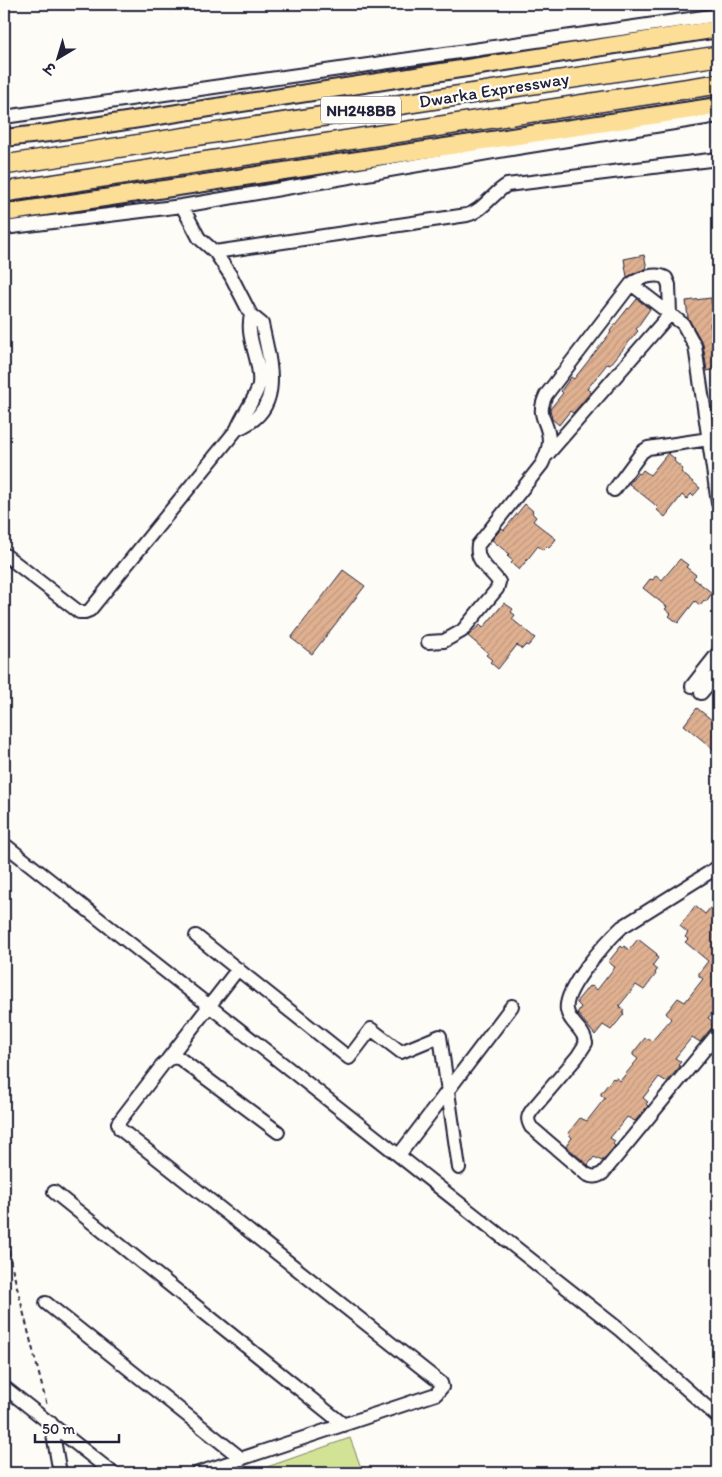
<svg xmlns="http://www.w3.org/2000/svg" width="722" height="1477" font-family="Itim,'Playpen Sans Deva',sans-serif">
<defs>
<pattern id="building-hatch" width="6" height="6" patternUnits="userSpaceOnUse" patternTransform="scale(1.25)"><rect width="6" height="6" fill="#e0b191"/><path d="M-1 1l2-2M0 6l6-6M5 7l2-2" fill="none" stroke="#c0987e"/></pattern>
</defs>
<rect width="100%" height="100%" fill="#fdfcf7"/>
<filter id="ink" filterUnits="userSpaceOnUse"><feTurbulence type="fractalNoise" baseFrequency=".02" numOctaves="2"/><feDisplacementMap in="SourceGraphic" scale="10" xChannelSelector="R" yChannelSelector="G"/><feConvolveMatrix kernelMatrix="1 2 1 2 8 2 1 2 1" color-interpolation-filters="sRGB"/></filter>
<g filter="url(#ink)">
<!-- green -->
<path fill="#d3e396" stroke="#7a8268" d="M350,1438L363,1473H250Z"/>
<!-- building -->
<path fill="url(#building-hatch)" stroke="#22223b" d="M644,255L647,268L627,277L624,259Z
M711,298L715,322L710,323L718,369L707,371L703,344L688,318L686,301Z
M637,299L650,309L636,329L638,331L610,365L607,364L587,389L591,392L581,404L573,413L570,411L559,425L552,419L550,409L563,393L561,391L571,377L574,379L611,332L610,331L628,308L629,309Z
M668,453L675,459L674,461L683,469L681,472L700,488L693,496L691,494L687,499L682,495L665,517L657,510L658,508L653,503L629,484L638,473L640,474L643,470L650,475Z
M525,504L533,511L532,513L536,517L533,521L556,539L549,548L547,546L543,550L538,546L519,570L511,563L513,561L507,556L509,554L492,540L502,528L504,530Z
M680,559L688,565L686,567L696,575L693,578L712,593L706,602L704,600L700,605L695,601L678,623L669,616L671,614L665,609L667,607L643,588L650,579L653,580L656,575L662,580Z
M343,570L365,586L312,654L291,638Z
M504,603L513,609L511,612L515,615L512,619L535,638L528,646L526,645L522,649L517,645L498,669L490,662L492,660L486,655L488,653L468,636L480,625L483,628Z
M697,708L718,725V753L684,725Z
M695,906L705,914L711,907L718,913V1006L708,1018L713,1022L711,1025L713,1026L700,1042L692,1037L675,1058L681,1062L678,1065L680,1066L667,1082L659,1077L643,1098L648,1102L646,1104L648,1106L635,1121L627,1117L610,1138L615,1141L613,1144L615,1146L602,1161L594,1157L588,1165L566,1146L572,1138L568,1133L580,1118L587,1121L605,1098L601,1095V1093L613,1078L614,1079L616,1078L620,1081L638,1059L633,1055V1053L645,1038L647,1039L648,1038L652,1041L671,1019L666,1013L678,998L685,1002L703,979L699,976V973L708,961L685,942L688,939L685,937L688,933L680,926Z
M638,939L657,954L656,956L658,958L652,966L657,970L655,973L656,974L644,990L636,985L619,1006L624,1010L622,1013L624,1014L611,1030L603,1025L595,1035L577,1013L581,1007L577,1003V1001L589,986L591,987L592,986L597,990L615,967L609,963V961L621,946L623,948L624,946L629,950Z"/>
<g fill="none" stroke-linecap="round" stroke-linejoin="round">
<!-- minor casing -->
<g stroke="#22223b" stroke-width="16">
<path id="minor" d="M4,117L718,15
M182,206L199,238L215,252L231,276L251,315L262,324C270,363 286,410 237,429
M4,228L182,206L517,148L718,116
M215,252L467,215C483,211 493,193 507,185L718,159
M547,455L670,314L669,285L666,278C656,272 639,278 631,284
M614,490L642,452L648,448L709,439
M4,554L79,612H85L90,610L237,429C242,415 258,395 259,384C262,361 245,339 251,315
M428,642L444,641L462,631L497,589L499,582C490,569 475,562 478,545L542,464C545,457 549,450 549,441C549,420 535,418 546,395L631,284L683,324L695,346L718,503
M692,686L718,653
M701,693L718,673
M4,844L620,1330L718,1417
M718,867L622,927C607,941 563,989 567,1010C569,1023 584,1029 586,1043L577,1057L532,1110C527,1117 527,1120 531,1127L586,1174C593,1178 597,1177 603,1173L718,1033
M196,936L349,1058L371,1029L401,1052L440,1036L459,1168
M168,1059L238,969
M402,1151L512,1006
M54,1192L344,1425
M46,1303L242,1459
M4,1387L113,1473
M51,1423L60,1473
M198,1473L436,1394L442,1387L441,1383L120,1129L118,1123L164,1063C169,1058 172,1057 179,1058L278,1132"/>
</g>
<!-- major casing -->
<g stroke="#22223b" stroke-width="20">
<path id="major" d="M4,138L49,133L718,29
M4,213L718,106"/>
</g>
<!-- highway casing -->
<g stroke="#22223b" stroke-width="22">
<path id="highway" d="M4,165L718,56
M4,192L718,84"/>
</g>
<!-- path -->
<path stroke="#22223b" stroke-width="2" stroke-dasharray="5 4" stroke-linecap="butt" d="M4,1224L11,1263L47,1406"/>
<!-- minor -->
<use href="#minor" stroke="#fdfcf7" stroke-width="12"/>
<!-- major -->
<use href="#major" stroke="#fdde96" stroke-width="16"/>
<!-- highway -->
<use href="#highway" stroke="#fdde96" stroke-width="19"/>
</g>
</g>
<g text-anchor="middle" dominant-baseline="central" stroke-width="4.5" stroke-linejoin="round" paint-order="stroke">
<!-- shield labels -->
<rect fill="#fdfcf7" stroke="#646373" stroke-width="1" x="321" y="96.5" width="80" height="27" rx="4"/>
<g font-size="16" font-weight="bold" fill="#22223b">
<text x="361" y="110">NH248BB</text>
</g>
<!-- street labels -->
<g font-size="18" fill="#22223b" stroke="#fdfcf7">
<text transform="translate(494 90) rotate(-9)">Dwarka Expressway</text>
</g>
</g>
<!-- margin -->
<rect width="722" height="1477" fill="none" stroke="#fdfcf7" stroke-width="20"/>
<rect x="10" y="10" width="702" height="1457" fill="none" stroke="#22223b" stroke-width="2" filter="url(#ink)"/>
<!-- north arrow -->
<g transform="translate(58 58) rotate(218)" stroke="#fdfcf7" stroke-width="4" paint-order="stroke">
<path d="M0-4L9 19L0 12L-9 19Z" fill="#22223b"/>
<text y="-8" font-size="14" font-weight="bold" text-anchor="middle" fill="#22223b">उ</text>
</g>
<!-- scale -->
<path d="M35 1434v8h84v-8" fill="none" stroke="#22223b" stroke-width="2.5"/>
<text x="42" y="1434" font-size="15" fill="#22223b" stroke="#fdfcf7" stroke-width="4" paint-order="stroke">50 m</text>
</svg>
